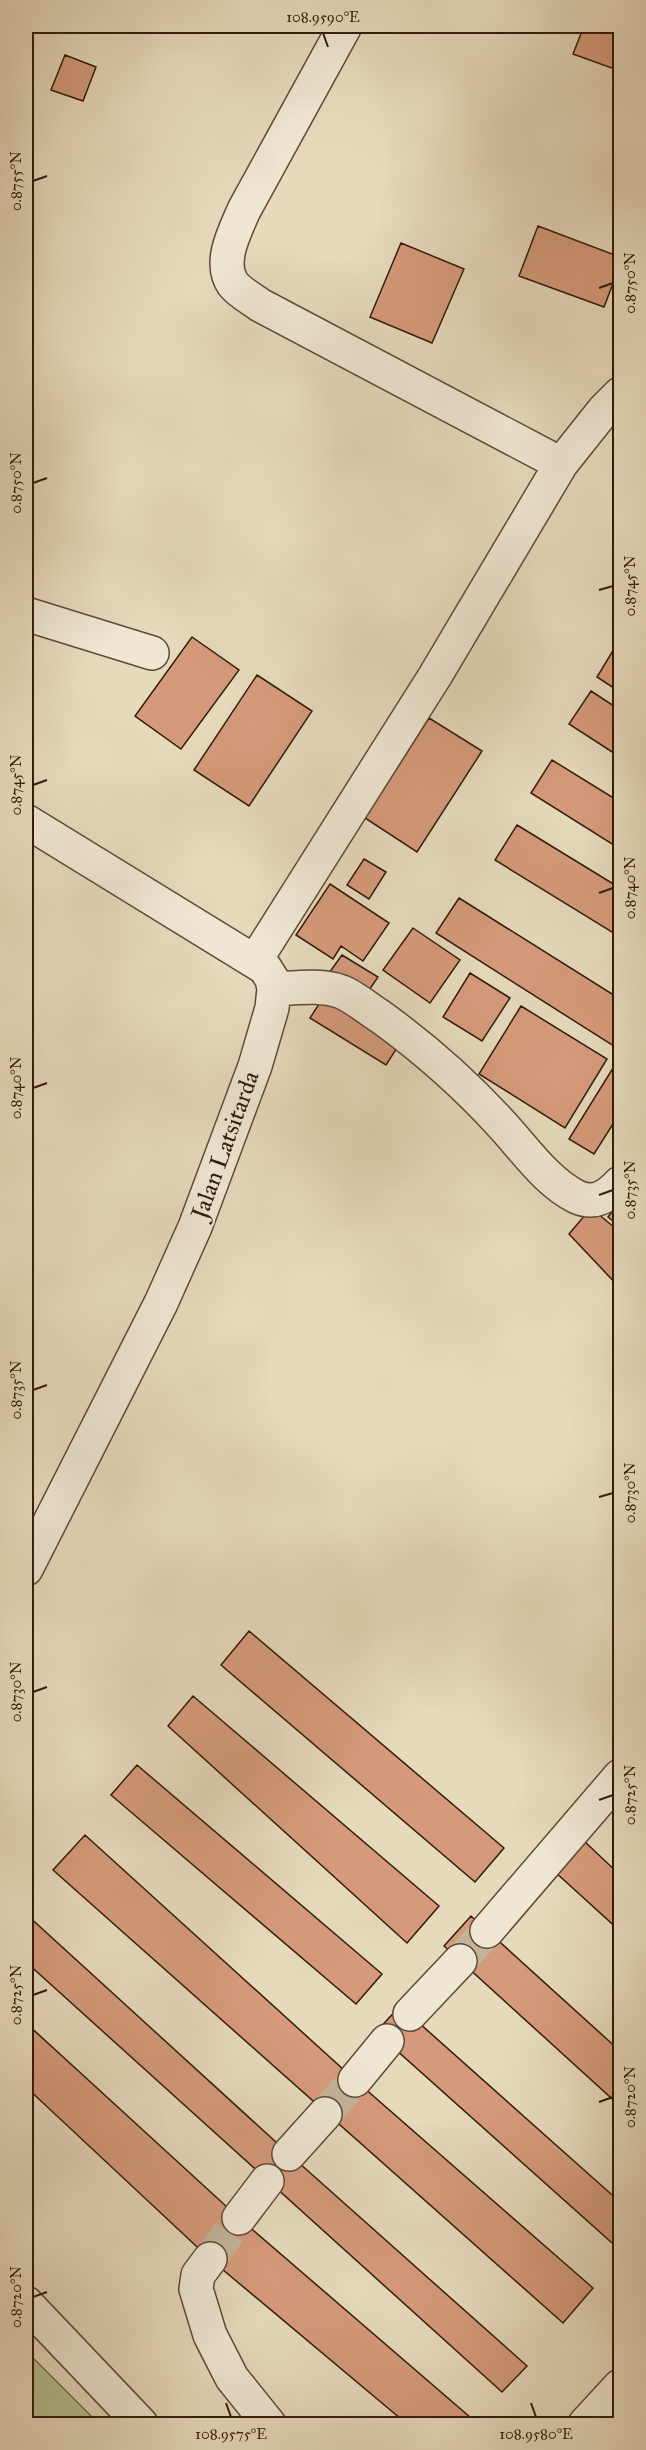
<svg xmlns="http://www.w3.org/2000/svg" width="646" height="2450" font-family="'IM FELL Great Primer',serif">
<rect width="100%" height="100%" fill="#e6d9bc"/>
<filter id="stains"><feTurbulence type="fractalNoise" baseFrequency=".00333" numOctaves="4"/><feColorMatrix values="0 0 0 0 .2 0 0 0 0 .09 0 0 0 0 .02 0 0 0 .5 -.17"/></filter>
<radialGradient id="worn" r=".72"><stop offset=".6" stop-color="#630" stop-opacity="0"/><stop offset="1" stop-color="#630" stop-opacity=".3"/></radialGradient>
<!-- green -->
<path fill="#b5bf91" stroke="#736d4e" stroke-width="1.5" d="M26,2351L99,2424H26Z"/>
<!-- building -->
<path fill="#d59a7b" stroke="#311b0b" stroke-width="1.5" d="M584,26H620V71L573,54Z
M65,55L96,67L83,101L51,90Z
M538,226L620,257V265L604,307L519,276Z
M401,243L464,269L432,343L370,317Z
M192,637L239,670L181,749L135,716Z
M620,639V692L597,677Z
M257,675L312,711L249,806L194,770Z
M591,691L620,710V757L569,724Z
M429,718L482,751L417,852L365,818Z
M552,760L620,802V849L531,793Z
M517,825L620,888V937L495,860Z
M364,859L386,872L369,899L347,885Z
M330,884L389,923L363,961L341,946L333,959L296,935Z
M459,898L620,999V1050L436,933Z
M413,928L460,960L430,1003L383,970Z
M342,955L378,977L365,996L329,973Z
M470,973L510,998L482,1041L443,1017Z
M328,990L404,1037L386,1065L310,1018Z
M521,1006L607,1059L565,1128L479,1074Z
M618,1060L620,1062V1113L594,1154L569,1139Z
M620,1201V1227L608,1217Z
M591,1208L620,1232V1288L569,1234Z
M249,1631L504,1848L475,1882L221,1665Z
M193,1696L439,1906L407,1943L168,1726Z
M137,1765L382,1974L356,2004L111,1795Z
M85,1835L355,2080L593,2288L563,2323L53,1870Z
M583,1840L620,1875V1931L554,1871Z
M26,1914L289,2154L527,2366L502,2392L26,1962Z
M471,1916L620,2051V2106L444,1946Z
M400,2006L620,2202V2250L376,2032Z
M26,2023L239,2218L478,2424H407L210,2259L26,2087Z"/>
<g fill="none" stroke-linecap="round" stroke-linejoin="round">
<!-- minor-tunnel -->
<path stroke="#c2b399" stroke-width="33" stroke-dasharray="33 16" stroke-linecap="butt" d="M460,1961L487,1931
M325,2114L355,2080
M210,2259L239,2218"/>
<!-- minor casing -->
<g stroke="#5e4a37" stroke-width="36">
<path id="minor" d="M345,26L244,210C235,231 218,262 233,284C239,292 252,299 260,305L561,464
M26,614L152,653
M26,821L265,968L272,979L274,989L272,1008L255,1066L195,1227L161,1303L26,1569
M255,961L435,676L561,464L604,410L620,394
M274,989C295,988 322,984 342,992C356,998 368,1009 381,1017C425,1049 467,1086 504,1127C525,1150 548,1183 577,1197C595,1205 608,1196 620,1183
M487,1931L620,1776
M410,2014L460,1961
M355,2080L387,2041
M289,2154L325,2114
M239,2218L267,2181
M210,2259L198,2275L196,2289L210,2335L232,2378L269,2424
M26,2303L141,2424
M585,2424L620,2386"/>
</g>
<!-- minor -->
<use href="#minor" stroke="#efe6d3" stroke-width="33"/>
</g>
<!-- ticks -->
<path fill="none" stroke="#311b0b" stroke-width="2" d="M323,33L328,47M33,181L47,176M599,288L613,283M33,483L47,478M599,590L613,586M33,785L47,780M599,893L613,888M33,1088L47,1083M599,1195L613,1190M33,1390L47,1385M599,1497L613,1493M33,1692L47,1687M599,1800L613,1795M33,1995L47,1990M599,2102L613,2097M33,2297L47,2292M226,2403L231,2417M531,2403L536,2417"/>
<g text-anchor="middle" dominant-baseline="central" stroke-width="4.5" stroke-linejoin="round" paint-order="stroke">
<!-- street labels -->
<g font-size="24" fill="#311b0b" stroke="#efe6d3">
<text transform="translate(225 1145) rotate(-70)">Jalan Latsitarda</text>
</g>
</g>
<!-- margin -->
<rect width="646" height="2450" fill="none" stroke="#e6d9bc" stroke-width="66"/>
<rect x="33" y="33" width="580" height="2384" fill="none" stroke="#311b0b" stroke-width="2"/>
<g font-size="15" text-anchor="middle" fill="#311b0b">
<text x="323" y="22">108.9590°E</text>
<text transform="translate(16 181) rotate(-90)" y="5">0.8755°N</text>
<text transform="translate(630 283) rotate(-90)" y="5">0.8750°N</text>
<text transform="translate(16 483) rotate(-90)" y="5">0.8750°N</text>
<text transform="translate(630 586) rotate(-90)" y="5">0.8745°N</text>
<text transform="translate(16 785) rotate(-90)" y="5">0.8745°N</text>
<text transform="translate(630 888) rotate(-90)" y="5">0.8740°N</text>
<text transform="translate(16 1088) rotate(-90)" y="5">0.8740°N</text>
<text transform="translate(630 1190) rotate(-90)" y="5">0.8735°N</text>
<text transform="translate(16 1390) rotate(-90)" y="5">0.8735°N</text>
<text transform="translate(630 1493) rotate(-90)" y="5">0.8730°N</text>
<text transform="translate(16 1692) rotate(-90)" y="5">0.8730°N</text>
<text transform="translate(630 1795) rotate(-90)" y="5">0.8725°N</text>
<text transform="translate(16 1995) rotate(-90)" y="5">0.8725°N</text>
<text transform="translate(630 2097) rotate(-90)" y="5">0.8720°N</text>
<text transform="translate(16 2297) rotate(-90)" y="5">0.8720°N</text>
<text x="231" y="2439">108.9575°E</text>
<text x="536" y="2439">108.9580°E</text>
</g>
<rect width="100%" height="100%" filter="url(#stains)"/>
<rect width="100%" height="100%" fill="url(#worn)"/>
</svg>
